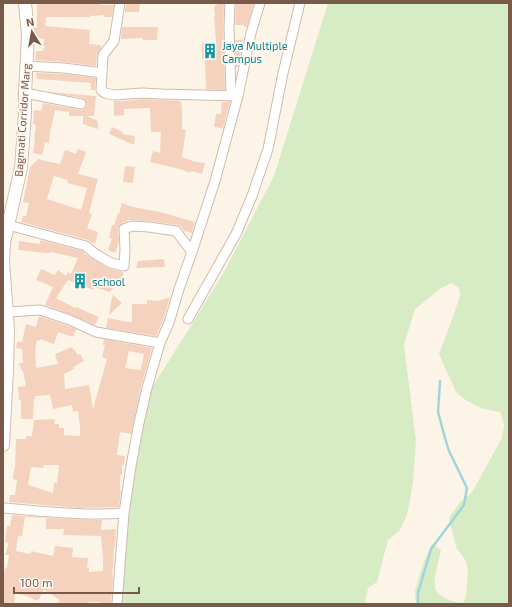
<svg xmlns="http://www.w3.org/2000/svg" width="512" height="607" font-family="'Exo 2',sans-serif">
<rect width="100%" height="100%" fill="#fdf4e8"/>
<!-- green -->
<path fill="#d7ecc5" d="M328,3H509V604H416L415,591L423,564L432,544L441,550C439,559 433,581 435,589C439,598 454,602 463,603L466,596L468,571L466,561L456,547L449,518L460,502L472,492L502,438L504,425L500,412L483,409L467,401L456,392L439,354L451,322L460,296L459,288L451,283L440,289L415,309L404,345L416,440L413,483L407,515L400,530L388,540L377,582L368,588L365,604H122L127,513L144,417L151,389L194,321L225,270L274,176Z"/>
<g fill="none" stroke-linecap="round" stroke-linejoin="round">
<!-- stream -->
<path stroke="#a1d4db" stroke-width="2.5" d="M418,604V593L431,549L464,505L467,488L449,451L445,438L438,412L440,381"/>
</g>
<!-- building -->
<path fill="#f4d2be" fill-rule="evenodd" d="M37,3H101V5H114L112,17H104V15L90,16V17H46L45,26L90,30L89,44L101,45V48L97,54L96,66L65,62L35,60L36,51H43L44,39L35,38V28H37Z
M126,3H140L139,12H125Z
M217,3H224L223,25L225,90L206,89L205,59H202V43L216,42L214,16H215L214,6L217,5Z
M236,3H254L247,27H244V25H235Z
M122,27H158L157,40H143V38L121,39Z
M235,40H243L238,67H236Z
M36,73L63,74L96,78L95,90H91V83L37,79Z
M49,92L96,96L94,116H86L98,121V129L83,124V116H69V112L55,110L50,133L49,143L45,142L42,155L33,153L35,140H34L36,125L33,124L34,110L41,111L43,103L80,110H83L87,106L86,102L83,98Z
M142,99L181,101L182,110V129L186,130L182,157L196,162L205,163L202,174L191,171L190,173L180,169L150,162L153,151L160,153L161,132H151L150,108L124,109V115L114,116V101H124Z
M222,102H230L223,128L214,127L216,114H221Z
M112,127L123,132L122,134L135,136L134,145L109,134Z
M78,149L86,152L78,174L98,179L89,213L92,214L87,228L98,232L95,244L88,240L21,222L23,216H26L29,203L23,202L30,167L38,159L50,162L60,164L65,150L76,154ZM54,176L68,180L67,183L87,188L81,210L47,199Z
M125,166L135,167L133,183L123,182Z
M122,203L133,207L160,212L195,222L192,233L184,231L181,227L177,225L150,221L128,220L127,221L122,223L119,226L118,229L119,242L115,253L108,250L112,239L109,238L112,225H114L118,213L119,214Z
M40,240L83,251L84,252V254L87,255L108,268L123,272V280H116L113,289H112L110,292L94,287L93,290L68,280L56,298L75,308L76,307L99,317L95,325L72,315L45,305L53,287L36,280L41,269L55,275L58,270L66,276L68,272L71,274L78,258L50,252V253H45L18,250L19,241L40,244Z
M164,259L165,267L136,268L138,261Z
M113,295L122,303L109,315L111,302Z
M170,297L163,321L156,336L106,328L108,318L128,322H132V304H147V300L158,301Z
M39,316L68,326L76,329L73,337L58,332L54,344L40,339V341L37,340L35,349L36,368L58,364L55,354L72,347L78,355L80,354L84,361L73,367L74,369L64,374L65,389L89,385L93,409L107,359L102,357L105,345H103L104,339L152,348L141,387L131,434L120,432L117,455L125,456L124,465H122V475H120V490H121L119,507L79,508L9,502L10,495H15L17,480L13,479L14,469H15L16,439H26V436H32L34,420L55,419L54,424H59V428H64V435L80,436V428L78,411L73,412L72,405L53,409L50,395L35,396V399H34L33,419H21V400H19L18,387L26,386L23,371H22L19,363H23L22,349L16,348L17,342H22L26,324L36,327ZM129,351L144,354L141,369H140V370L125,368ZM44,465H59L57,483H54L53,493L28,485L31,467L43,468Z
M12,515L63,519L102,520L101,530L116,529L115,547H114L113,569H112L113,579L111,604H101V602H87V604H57L60,600L44,590L38,601L24,595L15,593L14,604L3,603L4,574L5,568H7L9,555H5L9,543L5,542L7,526H10ZM25,517L46,518V529H64L63,535L101,536L103,558V571L89,572V568H87L88,558L72,557L73,548L55,546L53,556L31,551L30,554L16,551L18,536H22Z"/>
<g fill="none" stroke-linecap="round" stroke-linejoin="round">
<!-- street casing -->
<g stroke="#d0bbad" stroke-width="11">
<path id="street" d="M230,3L229,25L231,96
M26,66L64,68L102,73L101,90L105,93L114,95L142,93L162,94L238,96
M102,73L103,55L114,41L120,3
M25,93L81,104
M8,225L86,246L94,253L111,263L124,266L125,249L124,229L132,226L149,227L176,231L192,252
M7,312L40,310L70,320L96,332L160,343
M188,319L236,234L252,196L268,149L283,73L300,3
M3,508C43,511 84,516 124,513
M117,604L124,513L131,466L139,423L147,388L160,343L169,323L179,289L192,252L215,181L238,96L251,33L260,3"/>
</g>
<!-- secondary casing -->
<g stroke="#d6beac" stroke-width="14">
<path id="secondary" d="M3,260L4,243L21,168L25,113V93L28,35L25,3
M3,261L8,330L7,370L3,445"/>
</g>
<!-- street -->
<use href="#street" stroke="#fff" stroke-width="9"/>
<!-- secondary -->
<use href="#secondary" stroke="#fff" stroke-width="12"/>
</g>
<!-- icons -->
<defs>
<g id="building-bare" transform="scale(1.2)"><path d="M-4-6H4V6H1V3H-1V6H-4ZM-2.5-4.3h1.7v1.8h-1.7ZM.8-4.3h1.7v1.8H.8ZM-2.5-1h1.7V.8h-1.7ZM.8-1h1.7V.8H.8Z" fill="#0f9aa8" stroke="#fff8f0" stroke-width="2.5" paint-order="stroke"/></g>
</defs>
<g fill-rule="evenodd">
<use href="#building-bare" x="210" y="51"/>
<use href="#building-bare" x="80" y="281"/>
</g>
<g text-anchor="middle" dominant-baseline="central" stroke-width="3.5" stroke-linejoin="round" paint-order="stroke">
<!-- culture labels -->
<g font-size="11" fill="#0d838f" stroke="#fff8f0" text-anchor="start">
<text x="222" y="45">Jaya Multiple<tspan x="222" dy="13">Campus</tspan></text>
<text x="92" y="281">school</text>
</g>
<!-- street labels -->
<g font-size="11" fill="#79594a" stroke="#fff8f0">
<text transform="translate(22 120) rotate(-86)">Bagmati Corridor Marg</text>
</g>
</g>
<!-- border -->
<rect width="512" height="607" fill="none" stroke="#79594a" stroke-width="8"/>
<!-- north arrow -->
<g transform="translate(32 32) rotate(349)" stroke="#fff8f0" stroke-width="3" paint-order="stroke">
<path d="M0-3L7 15L0 10L-7 15Z" fill="#79594a"/>
<text y="-6" font-size="11" font-weight="bold" text-anchor="middle" fill="#79594a">N</text>
</g>
<!-- scale -->
<path d="M14 587v6h125v-6" fill="none" stroke="#79594a" stroke-width="2"/>
<text x="20" y="587" font-size="12" fill="#79594a" stroke="#fff8f0" stroke-width="3" paint-order="stroke">100 m</text>
</svg>
